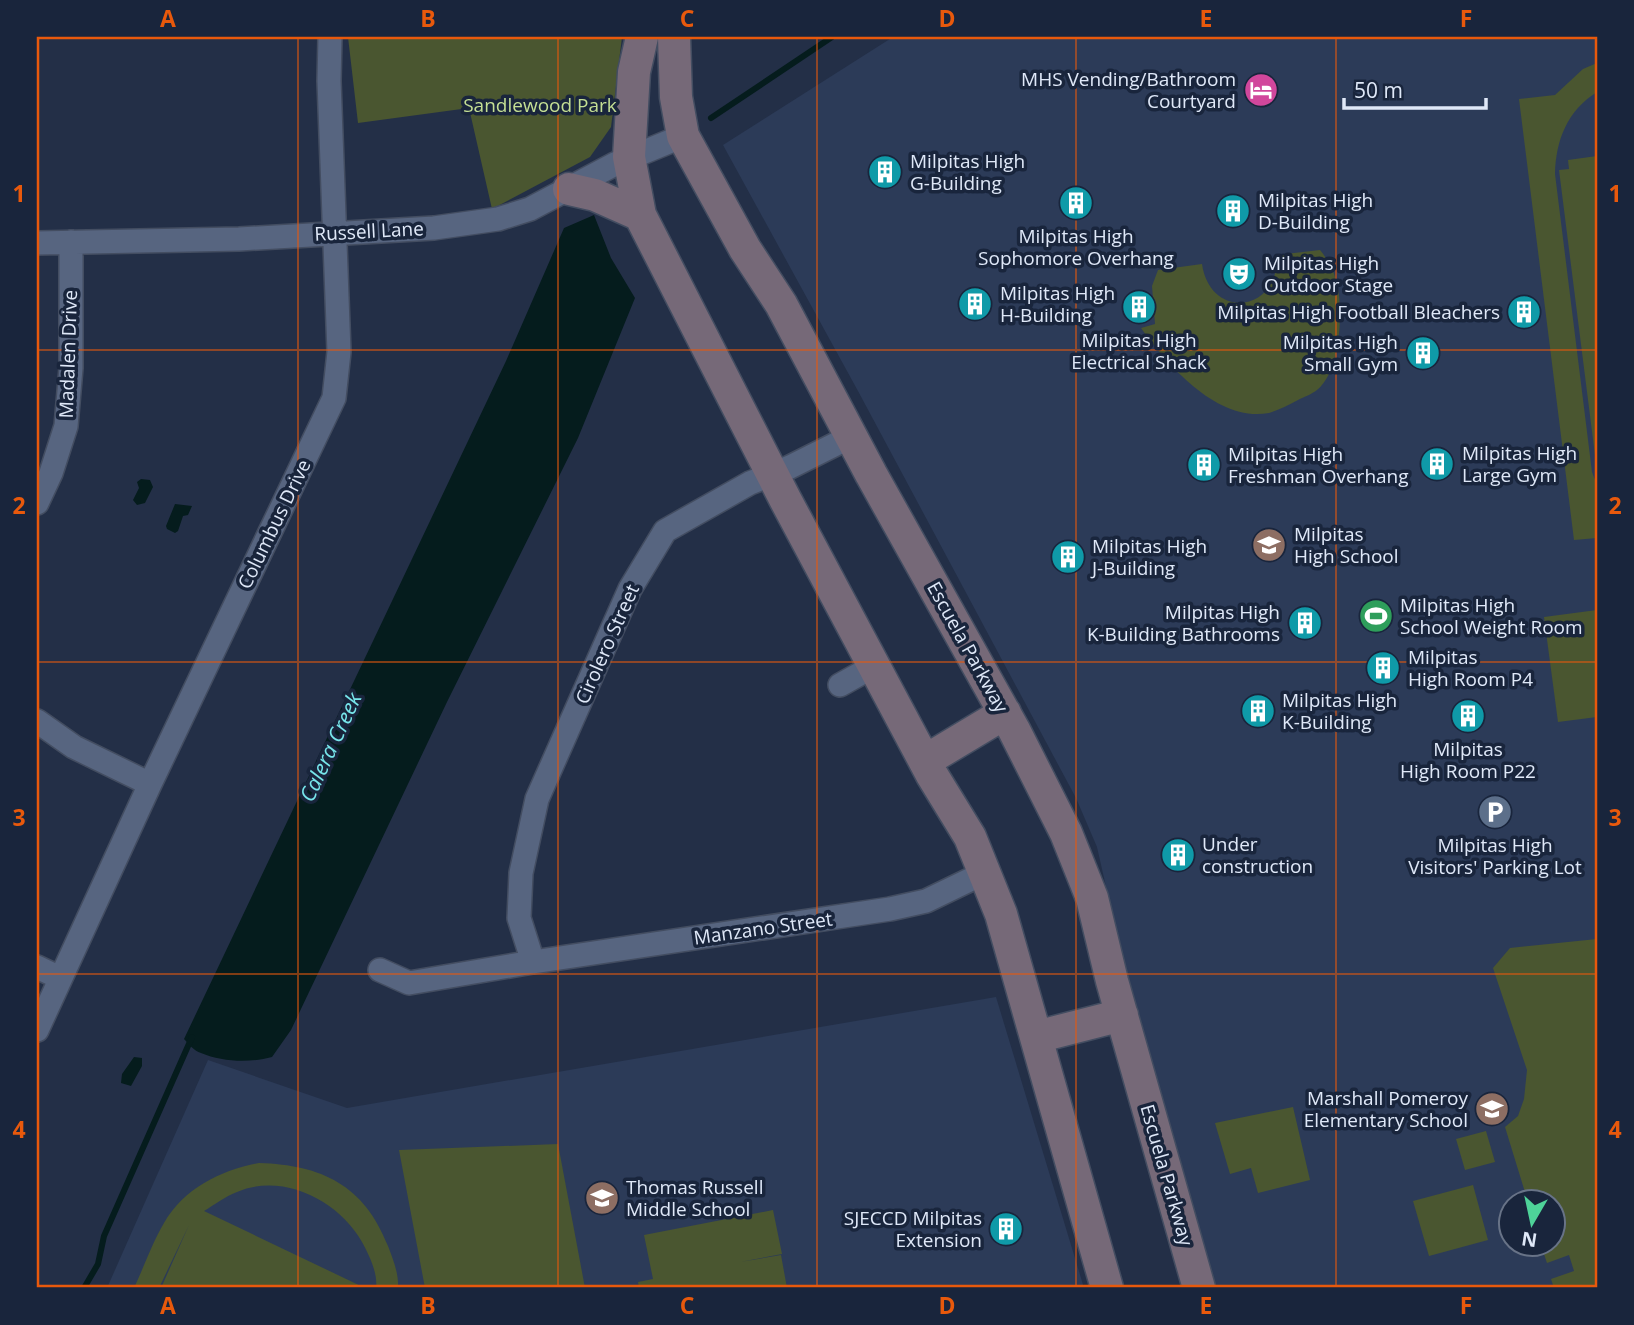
<svg xmlns="http://www.w3.org/2000/svg" width="1634" height="1325" font-family="'Open Sans',sans-serif">
<rect width="100%" height="100%" fill="#232f47"/>
<!-- built -->
<path fill="#2c3b58" fill-rule="evenodd" d="M893,37H1597V1288H1216L1152,1061L1131,997L1097,847L1076,798L858,391L723,145ZM1512,1202H1554V1244H1512Z
M996,997L1084,1288H107L208,1060L347,1108Z"/>
<!-- green -->
<path fill="#4a5630" d="M348,37H622L611,127L590,157L492,209L469,108L358,123Z
M1597,63V92C1567,111 1556,140 1555,174L1592,472L1597,485V538L1574,540L1519,99L1555,95L1583,69Z
M1597,156V471L1559,170L1569,169L1568,160Z
M1320,250C1336,269 1340,289 1340,314C1340,336 1336,375 1317,390C1312,394 1304,397 1298,400C1289,405 1279,410 1269,413C1217,423 1167,364 1141,328L1155,324L1152,286L1158,270L1202,264C1210,320 1279,314 1277,255Z
M1597,610V717L1558,722L1544,617Z
M1597,939V1288H1554L1551,1279L1574,1271L1569,1255L1547,1263L1541,1245L1554,1244V1202H1528L1505,1127L1518,1116L1524,1099L1527,1070L1493,968L1510,948Z
M1293,1107L1310,1180L1258,1193L1251,1168L1230,1174L1215,1123Z
M1486,1131L1495,1162L1465,1170L1456,1139Z
M558,1144L585,1288H425L399,1150Z
M259,1163C322,1165 364,1185 388,1246C393,1259 399,1274 398,1288H376C378,1273 369,1255 362,1242C339,1201 283,1172 237,1192C226,1196 214,1205 204,1211L365,1288H161L189,1225L159,1288H134C144,1267 152,1243 164,1223C184,1188 222,1170 259,1163Z
M1473,1185L1488,1240L1429,1256L1413,1201Z
M773,1210L782,1254L740,1262L781,1255L787,1288H639L638,1282L653,1279L644,1235Z"/>
<!-- water -->
<path fill="#051c1d" d="M594,215L611,258L635,298L578,438L447,702L291,1030L272,1057C250,1063 222,1062 201,1053C194,1051 189,1044 184,1039L506,361L564,228Z
M141,479L150,480L153,487L145,503L137,505L133,500L139,488L137,482Z
M175,504L192,506L188,515L183,516L178,531L175,533L167,529L166,526Z
M134,1057L142,1058V1066L131,1086L121,1083L122,1074Z"/>
<g fill="none" stroke-linecap="round" stroke-linejoin="round">
<!-- stream -->
<path stroke="#051c1d" stroke-width="6" d="M711,118L832,37
M84,1288L98,1264L104,1236L192,1037"/>
<!-- street casing -->
<g stroke="#434d61" stroke-width="26">
<path id="street" d="M37,243L239,239L434,228L498,219L530,209L615,164L683,136
M37,503L51,473L66,426L71,368V242
M840,685L874,666
M37,721L74,747L150,784
M533,962L519,918L521,873L537,799L630,589L665,531L750,483L790,467L852,436
M37,967L60,978
M380,970L409,983L533,962L890,909L926,901L986,872
M37,1030L150,784L334,398L339,352L329,81L330,37"/>
</g>
<!-- secondary casing -->
<g stroke="#434d61" stroke-width="35">
<path id="secondary" d="M642,37L634,72L629,157L640,215L785,499L932,775L970,837L1001,914L1107,1288
M674,37L676,97L683,136L745,249L781,304L871,474L1014,730L1066,833L1092,898L1112,981L1199,1288
M569,189L595,195L640,215
M925,761L1005,713
M1036,1037L1122,1015"/>
</g>
<!-- street -->
<use href="#street" stroke="#576580" stroke-width="23"/>
<!-- secondary -->
<use href="#secondary" stroke="#766978" stroke-width="32"/>
</g>
<!-- grid -->
<path fill="none" stroke="#e8590c" stroke-width="2" stroke-opacity="0.55" d="M298,37V1288M558,37V1288M817,37V1288M1076,37V1288M1336,37V1288M37,350H1597M37,662H1597M37,974H1597"/>
<!-- icons -->
<defs>
<g id="hotel-disc" transform="scale(1.75)"><circle r="9.5" fill="#d1479c" stroke="#19253c"/><path d="M-6-4.5h1.5V1H6V5H4.5V3h-9V5H-6ZM-4 0a1.8 1.8 0 1 1 3.6 0ZM.5 0V-2.5h3Q6-2.5 6 0Z" fill="#fff"/></g>
<g id="building-disc" transform="scale(1.75)"><circle r="9.5" fill="#0f9aa8" stroke="#19253c"/><path d="M-4-6H4V6H1V3H-1V6H-4ZM-2.5-4.3h1.7v1.8h-1.7ZM.8-4.3h1.7v1.8H.8ZM-2.5-1h1.7V.8h-1.7ZM.8-1h1.7V.8H.8Z" fill="#fff"/></g>
<g id="theatre-disc" transform="scale(1.75)"><circle r="9.5" fill="#0f9aa8" stroke="#19253c"/><path d="M-5-5.5Q0-4 5-5.5V0Q5 5 0 6Q-5 5-5 0ZM-3.3-2.5H-1v1.5H-3.3ZM1-2.5H3.3v1.5H1ZM-2.8 1Q0 5.5 2.8 1Z" fill="#fff"/></g>
<g id="school-disc" transform="scale(1.75)"><circle r="9.5" fill="#8d6e63" stroke="#19253c"/><path d="M0-5L7-2L0 1L-7-2ZM-4 1L0 2.5L4 1V4Q0 6-4 4Z" fill="#fff"/></g>
<g id="stadium-disc" transform="scale(1.75)"><circle r="9.5" fill="#2e9e5b" stroke="#19253c"/><path d="M0-5a6.5 5 0 1 0 0 10a6.5 5 0 1 0 0-10ZM-3.5-1.8h7v3.6h-7Z" fill="#fff"/></g>
<g id="parking-disc" transform="scale(1.75)"><circle r="9.5" fill="#5c6f8a" stroke="#19253c"/><path d="M-3.5-5.5H1a3.5 3.5 0 0 1 0 7H-1V5.5H-3.5ZM-1-3.4V-.6H.8a1.4 1.4 0 0 0 0-2.8Z" fill="#fff"/></g>
</defs>
<g fill-rule="evenodd">
<use href="#hotel-disc" x="1261" y="90"/>
<use href="#building-disc" x="885" y="172"/>
<use href="#building-disc" x="1076" y="203"/>
<use href="#building-disc" x="1233" y="211"/>
<use href="#theatre-disc" x="1239" y="274"/>
<use href="#building-disc" x="975" y="304"/>
<use href="#building-disc" x="1139" y="307"/>
<use href="#building-disc" x="1524" y="312"/>
<use href="#building-disc" x="1423" y="353"/>
<use href="#building-disc" x="1437" y="464"/>
<use href="#building-disc" x="1204" y="465"/>
<use href="#school-disc" x="1269" y="545"/>
<use href="#building-disc" x="1068" y="557"/>
<use href="#stadium-disc" x="1376" y="616"/>
<use href="#building-disc" x="1305" y="623"/>
<use href="#building-disc" x="1383" y="668"/>
<use href="#building-disc" x="1258" y="711"/>
<use href="#building-disc" x="1468" y="716"/>
<use href="#parking-disc" x="1495" y="812"/>
<use href="#building-disc" x="1178" y="855"/>
<use href="#school-disc" x="1492" y="1109"/>
<use href="#school-disc" x="602" y="1198"/>
<use href="#building-disc" x="1006" y="1229"/>
</g>
<g text-anchor="middle" dominant-baseline="central" stroke-width="7" stroke-linejoin="round" paint-order="stroke">
<!-- poi labels -->
<g font-size="19" fill="#dfe8f8" stroke="#19253c" text-anchor="start">
<text x="1236" y="79" text-anchor="end">MHS Vending/Bathroom<tspan x="1236" dy="22">Courtyard</tspan></text>
<text x="910" y="161">Milpitas High<tspan x="910" dy="22">G-Building</tspan></text>
<text x="1258" y="200">Milpitas High<tspan x="1258" dy="22">D-Building</tspan></text>
<text x="1076" y="236" text-anchor="middle">Milpitas High<tspan x="1076" dy="22">Sophomore Overhang</tspan></text>
<text x="1264" y="263">Milpitas High<tspan x="1264" dy="22">Outdoor Stage</tspan></text>
<text x="1000" y="293">Milpitas High<tspan x="1000" dy="22">H-Building</tspan></text>
<text x="1500" y="312" text-anchor="end">Milpitas High Football Bleachers</text>
<text x="1139" y="340" text-anchor="middle">Milpitas High<tspan x="1139" dy="22">Electrical Shack</tspan></text>
<text x="1398" y="342" text-anchor="end">Milpitas High<tspan x="1398" dy="22">Small Gym</tspan></text>
<text x="1462" y="453">Milpitas High<tspan x="1462" dy="22">Large Gym</tspan></text>
<text x="1228" y="454">Milpitas High<tspan x="1228" dy="22">Freshman Overhang</tspan></text>
<text x="1294" y="534">Milpitas<tspan x="1294" dy="22">High School</tspan></text>
<text x="1092" y="546">Milpitas High<tspan x="1092" dy="22">J-Building</tspan></text>
<text x="1400" y="605">Milpitas High<tspan x="1400" dy="22">School Weight Room</tspan></text>
<text x="1280" y="612" text-anchor="end">Milpitas High<tspan x="1280" dy="22">K-Building Bathrooms</tspan></text>
<text x="1408" y="657">Milpitas<tspan x="1408" dy="22">High Room P4</tspan></text>
<text x="1282" y="700">Milpitas High<tspan x="1282" dy="22">K-Building</tspan></text>
<text x="1468" y="749" text-anchor="middle">Milpitas<tspan x="1468" dy="22">High Room P22</tspan></text>
<text x="1202" y="844">Under<tspan x="1202" dy="22">construction</tspan></text>
<text x="1495" y="845" text-anchor="middle">Milpitas High<tspan x="1495" dy="22">Visitors' Parking Lot</tspan></text>
<text x="1468" y="1098" text-anchor="end">Marshall Pomeroy<tspan x="1468" dy="22">Elementary School</tspan></text>
<text x="626" y="1187">Thomas Russell<tspan x="626" dy="22">Middle School</tspan></text>
<text x="982" y="1218" text-anchor="end">SJECCD Milpitas<tspan x="982" dy="22">Extension</tspan></text>
</g>
<!-- park labels -->
<g font-size="19" fill="#c4df94" stroke="#19253c">
<text x="540" y="105">Sandlewood Park</text>
</g>
<!-- street labels -->
<g font-size="19" fill="#dfe8f8" stroke="#19253c">
<text transform="translate(369 231) rotate(-3)">Russell Lane</text>
<text transform="translate(68 354) rotate(-88)">Madalen Drive</text>
<text transform="translate(274 524) rotate(-64)">Columbus Drive</text>
<text transform="translate(607 644) rotate(-66)">Cirolero Street</text>
<text transform="translate(968 647) rotate(61)">Escuela Parkway</text>
<text transform="translate(763 928) rotate(-8)">Manzano Street</text>
<text transform="translate(1167 1175) rotate(74)">Escuela Parkway</text>
</g>
<!-- water labels -->
<g font-size="21" font-style="italic" fill="#77e6eb" stroke="#19253c">
<text transform="translate(330 747) rotate(-65)">Calera Creek</text>
</g>
</g>
<!-- border -->
<rect width="1634" height="1325" fill="none" stroke="#19253c" stroke-width="77"/>
<!-- north arrow -->
<g transform="translate(1532 1223) rotate(189)"><circle r="33" fill="#19253c" stroke="#687387" stroke-width="2"/>
<path d="M0-5L12 26L0 18L-12 26Z" fill="#4ed399"/>
<text y="-10" font-size="19" font-weight="bold" text-anchor="middle" fill="#dfe8f8">N</text>
</g>
<!-- scale -->
<path d="M1344 98v10h142v-10" fill="none" stroke="#dfe8f8" stroke-width="3.5"/>
<text x="1354" y="98" font-size="21" fill="#dfe8f8" stroke="#19253c" stroke-width="5" paint-order="stroke">50 m</text>
<rect x="38" y="38" width="1558" height="1248" fill="none" stroke="#e8590c" stroke-width="2.5"/>
<g font-size="23" text-anchor="middle" font-weight="bold" fill="#e8590c">
<text x="168" y="27">A</text>
<text x="428" y="27">B</text>
<text x="687" y="27">C</text>
<text x="947" y="27">D</text>
<text x="1206" y="27">E</text>
<text x="1466" y="27">F</text>
<text x="19" y="202">1</text>
<text x="1615" y="202">1</text>
<text x="19" y="514">2</text>
<text x="1615" y="514">2</text>
<text x="19" y="826">3</text>
<text x="1615" y="826">3</text>
<text x="19" y="1138">4</text>
<text x="1615" y="1138">4</text>
<text x="168" y="1314">A</text>
<text x="428" y="1314">B</text>
<text x="687" y="1314">C</text>
<text x="947" y="1314">D</text>
<text x="1206" y="1314">E</text>
<text x="1466" y="1314">F</text>
</g>
</svg>
